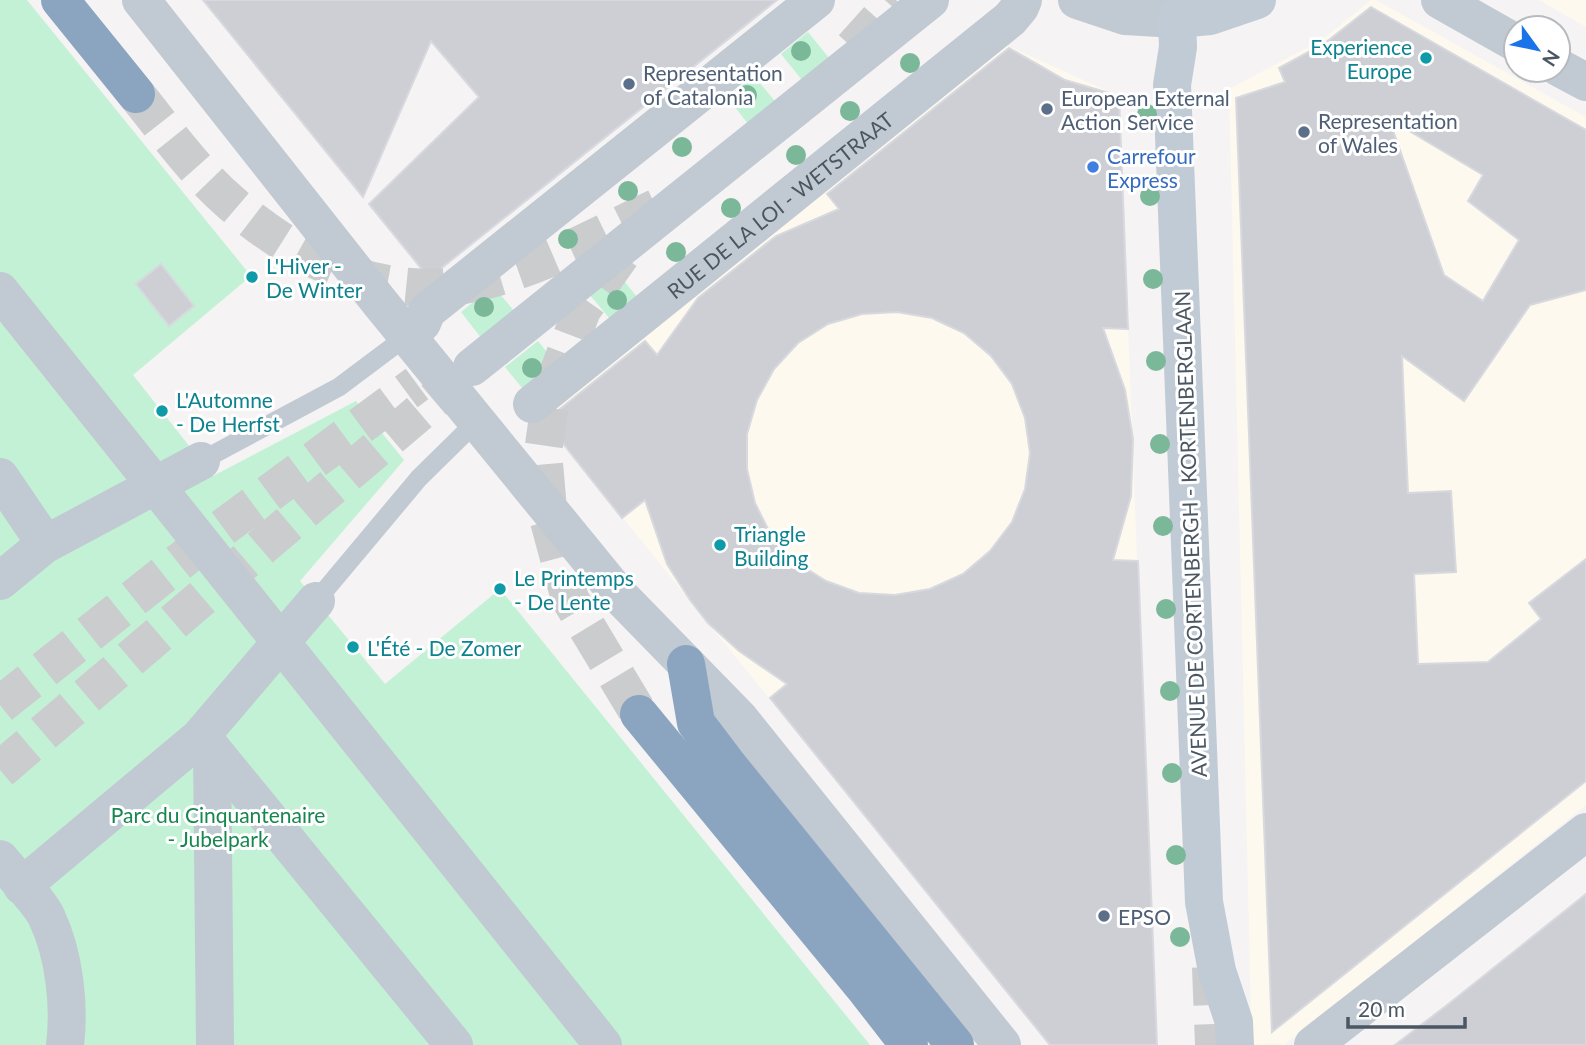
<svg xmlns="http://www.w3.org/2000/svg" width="1586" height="1045" font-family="Lato,sans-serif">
<rect width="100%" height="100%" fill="#f5f3f3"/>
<!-- commercial -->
<path fill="#fdf9ef" d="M1371,0H1376L1586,117V805L1284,1045H1243L1251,1017L1229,89L1323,39Z
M1539,0H1586V27Z
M1006,45L1119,96L1156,1045H1050L542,418Z"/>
<!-- green -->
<path fill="#c3f1d5" d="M0,0H27L251,276L133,375L213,476L356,401L404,460L300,581L385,684L500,589L870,1045H0Z
M808,32L833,63L806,85L781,54Z
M754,76L779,106L752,129L727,97Z
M612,266L637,297L610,319L584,288Z
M493,286L515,312L482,339L461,312Z
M538,341L555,362L523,389L505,367Z"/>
<!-- building -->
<path fill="#cdcfd5" stroke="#d7d9de" stroke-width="2" fill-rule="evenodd" d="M203,0H777L429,278L369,204L479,97L431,41L363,197Z
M1371,7L1586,130V290L1530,305L1464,401L1402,356L1408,493L1451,491L1456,572L1414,574L1418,664L1488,662L1541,619L1529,603L1586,559V781L1272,1032L1236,98L1285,82L1279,68L1325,43ZM1389,119L1483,175L1468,201L1519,240L1483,301L1444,275Z
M1009,48L1065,80L1119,96L1128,329L1103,328L1125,390L1133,439L1131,496L1113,560L1138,561L1157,1045H1050L770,698L787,684L739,651L708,623L690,600L667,564L645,500L622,518L545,421L645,341L657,355L698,298L776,236L839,209L827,194ZM897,312L932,318L964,333L991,356L1012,384L1025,418L1030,453L1025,489L1012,522L990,551L963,574L930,589L895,595L859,593L826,581L796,562L771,535L755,503L747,469V434L757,400L774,369L798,343L828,324L862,314Z
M161,264L194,306L169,326L136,284Z
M1586,894V1045H1395L1451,1002Z"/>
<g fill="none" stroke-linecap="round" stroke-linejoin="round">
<!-- highway-tunnel -->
<path stroke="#caccce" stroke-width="38" stroke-dasharray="38 19" stroke-linecap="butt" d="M853,48L896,0
M136,94C166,131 194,171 230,202C300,264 393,306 487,280C548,264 604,232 662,205
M621,255L582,310L552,389L543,452L549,521L570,599L639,714
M0,705L217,532L417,384
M0,770L475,365
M1211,967L1214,1045"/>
<!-- lane -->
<path stroke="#c1cad2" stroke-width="19" d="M201,461L339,387L407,336
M316,601L419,478L477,421"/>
<!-- street -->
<g stroke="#c1cad2" stroke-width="38">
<path d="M141,0L381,304L618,594L739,718L1002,1045"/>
<path d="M1077,0L1125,16L1177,19"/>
<path d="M1440,0L1516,43"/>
<path d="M1558,67L1586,82"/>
<path d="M0,291L603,1045"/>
<path d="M407,336L422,323L427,311L816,0"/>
<path d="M472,367L930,0"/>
<path id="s1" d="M532,404L1010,19L1020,7L1023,0"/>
<path d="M0,477L36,530"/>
<path d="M0,581L44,545L201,461"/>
<path d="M206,744L212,749L215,1045"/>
<path d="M212,749L454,1045"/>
<path d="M0,859C11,873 41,903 47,918C64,954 70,1005 65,1045"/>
<path d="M22,886L199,738L316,601"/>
<path d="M1313,1045L1586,832"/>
</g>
<!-- secondary -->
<path stroke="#c1cbd6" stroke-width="38" d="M1235,1045L1234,1022L1217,971L1204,902L1172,85L1178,47L1177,19L1210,16L1257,0"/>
<!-- highway -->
<path stroke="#8ba5c1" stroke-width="38" d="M60,0L136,94
M686,664L696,723L728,765L955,1045
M639,714L867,991L909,1045"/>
</g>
<!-- trees -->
<g fill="#7bb799">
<circle cx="801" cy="51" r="10"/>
<circle cx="910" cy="63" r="10"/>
<circle cx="747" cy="95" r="10"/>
<circle cx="850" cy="111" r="10"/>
<circle cx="1147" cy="114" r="10"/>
<circle cx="682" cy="147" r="10"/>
<circle cx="796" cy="155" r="10"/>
<circle cx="628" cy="191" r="10"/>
<circle cx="1150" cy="196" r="10"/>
<circle cx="731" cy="208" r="10"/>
<circle cx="568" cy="239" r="10"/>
<circle cx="676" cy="252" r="10"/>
<circle cx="1153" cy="279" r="10"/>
<circle cx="617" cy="300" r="10"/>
<circle cx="484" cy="307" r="10"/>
<circle cx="1156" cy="361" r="10"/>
<circle cx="532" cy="368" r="10"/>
<circle cx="1160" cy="444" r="10"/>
<circle cx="1163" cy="526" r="10"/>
<circle cx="1166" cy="609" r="10"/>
<circle cx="1170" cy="691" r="10"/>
<circle cx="1172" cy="773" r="10"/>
<circle cx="1176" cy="855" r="10"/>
<circle cx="1180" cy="937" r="10"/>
</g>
<!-- markers -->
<g fill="#0f9aa8" stroke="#fff" stroke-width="2.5">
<circle cx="1426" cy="58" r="7"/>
<circle cx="252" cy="277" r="7"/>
<circle cx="162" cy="411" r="7"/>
<circle cx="720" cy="545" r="7"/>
<circle cx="500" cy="589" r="7"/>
<circle cx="353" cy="647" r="7"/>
</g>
<g fill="#5c6f8a" stroke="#fff" stroke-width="2.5">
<circle cx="629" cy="84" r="7"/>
<circle cx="1047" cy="109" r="7"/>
<circle cx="1304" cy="132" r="7"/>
<circle cx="1104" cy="916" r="7"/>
</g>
<circle fill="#3f7fe0" stroke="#fff" stroke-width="2.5" cx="1093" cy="167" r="7"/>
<g text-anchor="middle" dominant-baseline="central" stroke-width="6" stroke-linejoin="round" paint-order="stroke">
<!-- culture labels -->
<g font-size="21" fill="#0d838f" stroke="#fff" text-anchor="start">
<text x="1412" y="46" text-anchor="end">Experience<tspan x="1412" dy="24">Europe</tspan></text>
<text x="266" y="265">L'Hiver -<tspan x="266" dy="24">De Winter</tspan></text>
<text x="176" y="399">L'Automne<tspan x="176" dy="24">- De Herfst</tspan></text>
<text x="734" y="533">Triangle<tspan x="734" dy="24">Building</tspan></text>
<text x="514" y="577">Le Printemps<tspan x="514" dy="24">- De Lente</tspan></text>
<text x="367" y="647">L'Été - De Zomer</text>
</g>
<!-- service labels -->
<g font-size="21" fill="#4e5e75" stroke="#fff" text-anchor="start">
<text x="643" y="72">Representation<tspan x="643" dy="24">of Catalonia</tspan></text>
<text x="1061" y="97">European External<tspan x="1061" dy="24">Action Service</tspan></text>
<text x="1318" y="120">Representation<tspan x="1318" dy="24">of Wales</tspan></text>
<text x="1118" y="916">EPSO</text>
</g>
<!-- shop labels -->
<g font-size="21" fill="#366cbe" stroke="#fff" text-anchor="start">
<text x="1107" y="155">Carrefour<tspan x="1107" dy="24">Express</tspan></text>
</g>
<!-- street labels -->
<g font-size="21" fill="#4a5661" stroke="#fff">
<text stroke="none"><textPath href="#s1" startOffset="318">RUE DE LA LOI - WETSTRAAT</textPath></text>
<text transform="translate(1190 534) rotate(-92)">AVENUE DE CORTENBERGH - KORTENBERGLAAN</text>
</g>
<!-- park labels -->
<g font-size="21" fill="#17864f" stroke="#fff">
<text x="218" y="814">Parc du Cinquantenaire<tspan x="218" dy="24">- Jubelpark</tspan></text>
</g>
</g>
<!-- north arrow -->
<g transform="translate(1537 49) rotate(123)"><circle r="33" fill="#ffffff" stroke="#b7bbc0" stroke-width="2"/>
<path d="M0-5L12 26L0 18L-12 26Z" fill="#1a73e8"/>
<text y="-10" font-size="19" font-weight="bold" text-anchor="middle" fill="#4a5661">N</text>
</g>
<!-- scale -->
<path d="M1348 1017v10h117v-10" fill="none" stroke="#4a5661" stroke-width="3.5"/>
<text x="1358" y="1017" font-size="21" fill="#4a5661" stroke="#ffffff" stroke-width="5" paint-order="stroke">20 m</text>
</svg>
